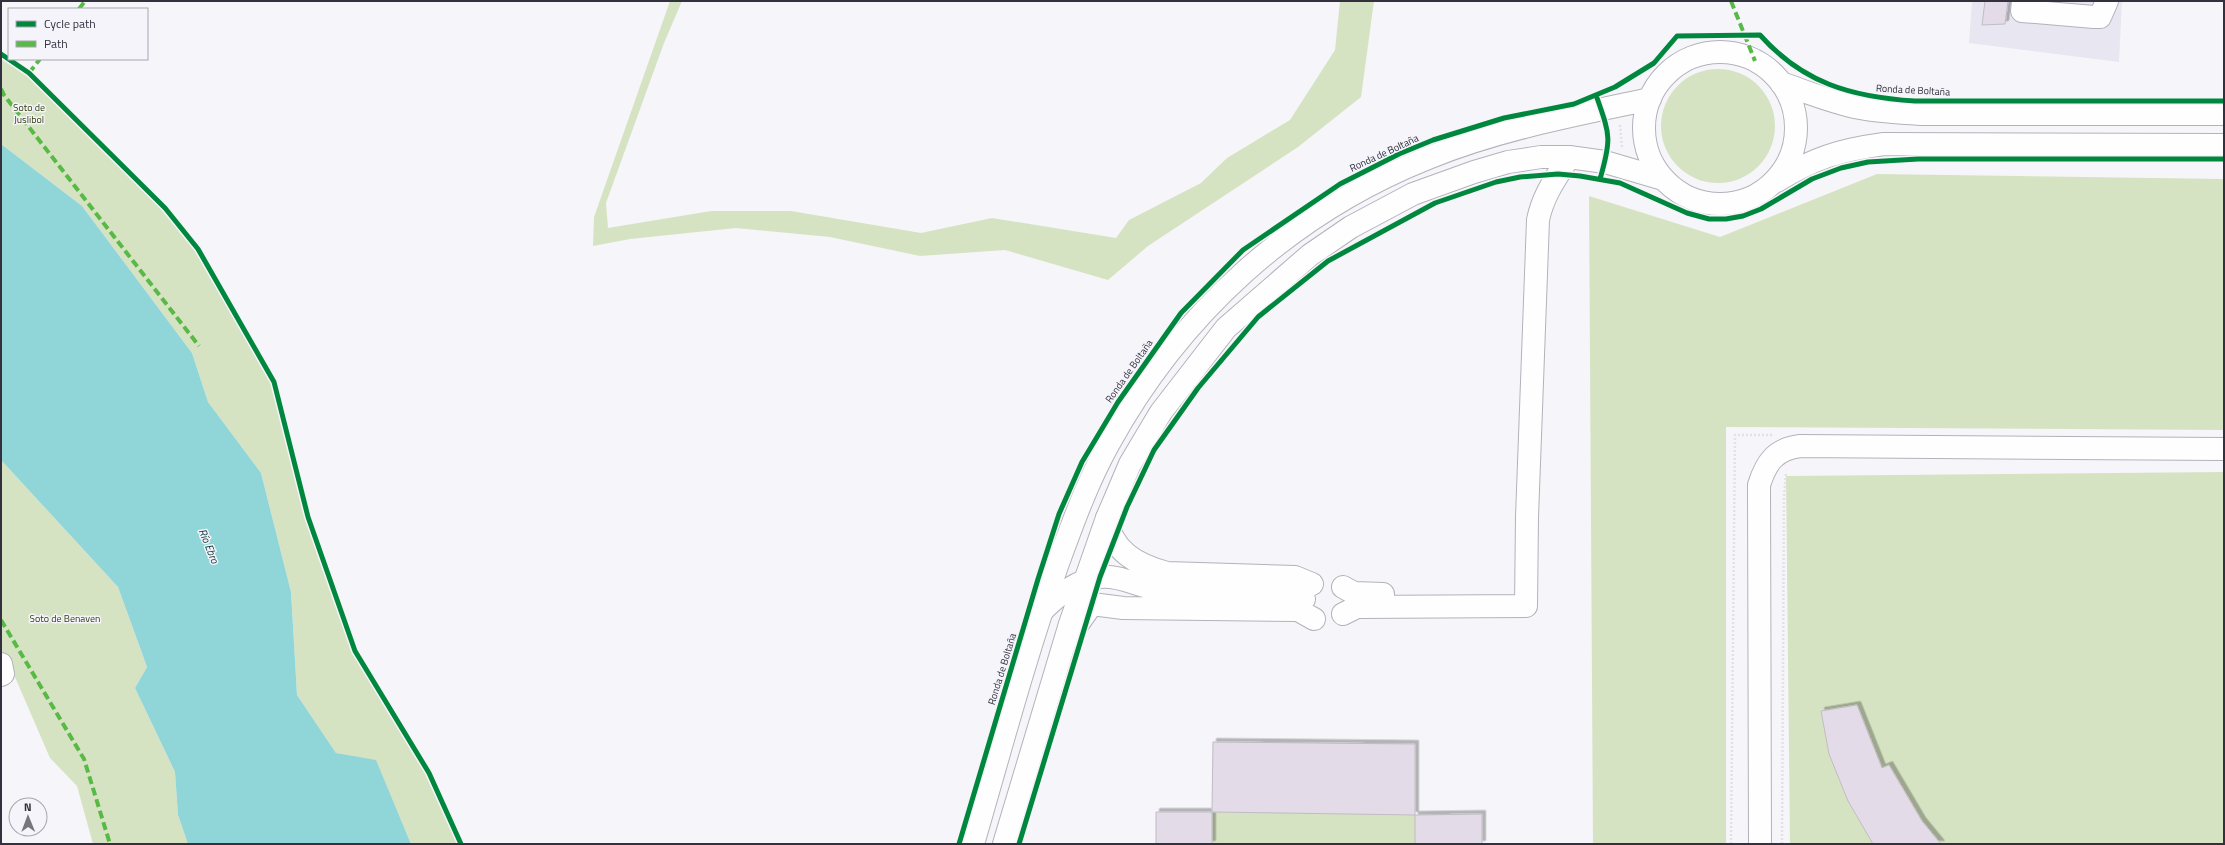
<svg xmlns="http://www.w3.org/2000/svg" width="2225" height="845" font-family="'Titillium Web',sans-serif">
<defs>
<filter id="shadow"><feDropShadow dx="3.5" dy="-3.5" stdDeviation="0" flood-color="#0004"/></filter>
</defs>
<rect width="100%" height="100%" fill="#f6f5fa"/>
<!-- built -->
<path fill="#e8e6f1" d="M1972,1H2122L2119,62L1969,43Z"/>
<!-- green -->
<path fill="#d6e3c2" d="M670,1H682L664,43L606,203L608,228L711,211H791L921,233L992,218L1116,238L1129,220L1201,183L1227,158L1290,120L1335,50L1340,1H1374L1361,97L1298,147L1148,246L1108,280L1005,250L920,256L830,237L736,228L630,239L593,246L594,217Z
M1,54L29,73L165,208L198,249L274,382L308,518L355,651L429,773L461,844H411L376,761L336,753L297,695L291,592L261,473L208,402L192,353L82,206L1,144Z
M1661 126a57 57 0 1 1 114 0a57 57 0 1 1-114 0Z
M1877,174L2224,179V430L1726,427V844H1593L1589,196L1720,237Z
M1,460L118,587L147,667L135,688L175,772L178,815L188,844H93L77,786L50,758L15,677L1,656Z
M2224,472V844H1790L1786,476Z
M1213,742L1415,744V815L1482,814V844H1156V812H1212Z"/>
<!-- water -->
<path fill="#90d5d8" d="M1,144L82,206L192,353L208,402L261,473L291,592L297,695L336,753L376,760L411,844H188L178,815L175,772L135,688L147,667L118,587L1,460Z"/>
<!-- building -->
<path fill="#e3dbe7" stroke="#c0bcc3" filter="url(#shadow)" d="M1985,1H2008L2005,24L1982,25Z
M1857,705L1882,768L1889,765L1922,821L1941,844H1873L1848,801L1829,754L1821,711Z
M1213,742L1415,744V815L1212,812Z
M1156,812H1212V844H1156Z
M1482,814V844H1415V815Z"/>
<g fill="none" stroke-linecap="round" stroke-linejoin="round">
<!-- minor casing -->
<g stroke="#b3b2ba" stroke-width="24">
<path id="minor" d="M2023,1L2022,11L2094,17H2100L2107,1
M1107,518C1111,551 1137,565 1167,573L1295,577L1312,584
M1343,587L1354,593L1383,594
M1041,612C1056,596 1079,579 1101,577C1121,575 1138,587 1158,589C1201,592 1245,591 1289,592L1304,599
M1343,614L1357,607L1526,606L1527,517L1538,220C1543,195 1556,178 1569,157
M1068,638L1092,604L1123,608L1298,610L1314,619
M1,664L3,674L1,675
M1760,844L1759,485C1766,463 1775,449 1800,446L2224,449"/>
</g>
<!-- major casing -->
<g stroke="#b3b2ba" stroke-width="24">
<path id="major" d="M1644 128a76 76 0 1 1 152 0a76 76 0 1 1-152 0Z
M1781,83C1807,92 1833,103 1860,108C1881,112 1902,113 1922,114H2224
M1777,181C1814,158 1840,150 1884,144L2224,145
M973,844C1000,751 1025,657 1057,566C1072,525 1087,483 1108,445C1179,315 1290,213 1428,158C1499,129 1575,115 1650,99
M1004,844L1070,624L1107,518L1130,464L1161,412L1226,328L1310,255L1351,227L1413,194L1474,172L1508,162L1541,157H1569L1605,162L1663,179"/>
</g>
<!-- path -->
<path stroke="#e2e1e3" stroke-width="2.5" stroke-dasharray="2 2" stroke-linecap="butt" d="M1620,125L1622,147
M1731,844L1735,435H1772
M1782,844L1784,496L1786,473"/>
<!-- minor -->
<use href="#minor" stroke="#fefefe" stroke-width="22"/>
<!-- major -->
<use href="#major" stroke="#fefefe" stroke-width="22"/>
<!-- quiet -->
<path stroke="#58b947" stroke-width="4" stroke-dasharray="8 4" stroke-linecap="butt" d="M1731,1L1755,61
M79,9L85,1
M29,73L40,59
M1,89L4,95L199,346
M1,620L84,759L110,844"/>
<!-- cycleway casing -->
<g stroke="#f5f4fb" stroke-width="8">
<path id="cycleway" d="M1,54L29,73L165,208L198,249L274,382L308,517L355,651L429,773L461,844
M1596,95C1610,135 1612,138 1600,179
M959,844L1038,579L1059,514L1082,462L1118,402L1181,313L1243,250L1340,184L1399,154L1433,140L1504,118L1574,104L1615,87L1654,63L1677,36L1760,35C1803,83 1851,97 1915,101H2224
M1019,844L1100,577L1127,507L1154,450L1198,388L1258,317L1328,261L1435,203L1496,182L1520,177L1558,174L1580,176L1620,183L1687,213L1709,219H1726L1743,216L1761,209L1812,179L1841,168L1868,162L1918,159H2224"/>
</g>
<!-- cycleway -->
<use href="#cycleway" stroke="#00873e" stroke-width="5"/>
</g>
<g text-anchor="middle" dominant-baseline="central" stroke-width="3" stroke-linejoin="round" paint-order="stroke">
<!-- street labels -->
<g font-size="10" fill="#32313d" stroke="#f5f4fb">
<text transform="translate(1913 90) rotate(3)">Ronda de Boltaña</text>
<text transform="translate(1384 153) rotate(-25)">Ronda de Boltaña</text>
<text transform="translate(1129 371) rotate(-55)">Ronda de Boltaña</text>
<text transform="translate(1002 669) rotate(-73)">Ronda de Boltaña</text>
</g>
<!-- park labels -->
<g font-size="10" fill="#2f3e0e" stroke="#f5f4fb">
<text x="29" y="107">Soto de<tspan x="29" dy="12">Juslibol</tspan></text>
<text x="65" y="618">Soto de Benaven</text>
</g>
<!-- water labels -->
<g font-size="11" font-style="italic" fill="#003031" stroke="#f5f4fb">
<text transform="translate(209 546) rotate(68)">Río Ebro</text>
</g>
</g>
<!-- border -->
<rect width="2225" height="845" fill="none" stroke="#32313d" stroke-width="4"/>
<!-- legend -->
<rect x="8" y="8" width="140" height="52" fill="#f5f4fb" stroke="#a7a6af"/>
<rect x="16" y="21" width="20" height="6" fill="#00873e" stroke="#a7a6af"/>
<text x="44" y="28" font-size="12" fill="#32313d">Cycle path</text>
<rect x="16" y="41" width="20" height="6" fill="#58b947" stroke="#a7a6af"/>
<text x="44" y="48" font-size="12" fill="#32313d">Path</text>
<!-- north arrow -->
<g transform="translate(28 817) rotate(359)"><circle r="19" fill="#f5f4fb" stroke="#a7a6af"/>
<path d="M0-3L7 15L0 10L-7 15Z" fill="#77767f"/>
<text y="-6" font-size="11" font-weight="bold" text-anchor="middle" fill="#32313d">N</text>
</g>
</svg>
